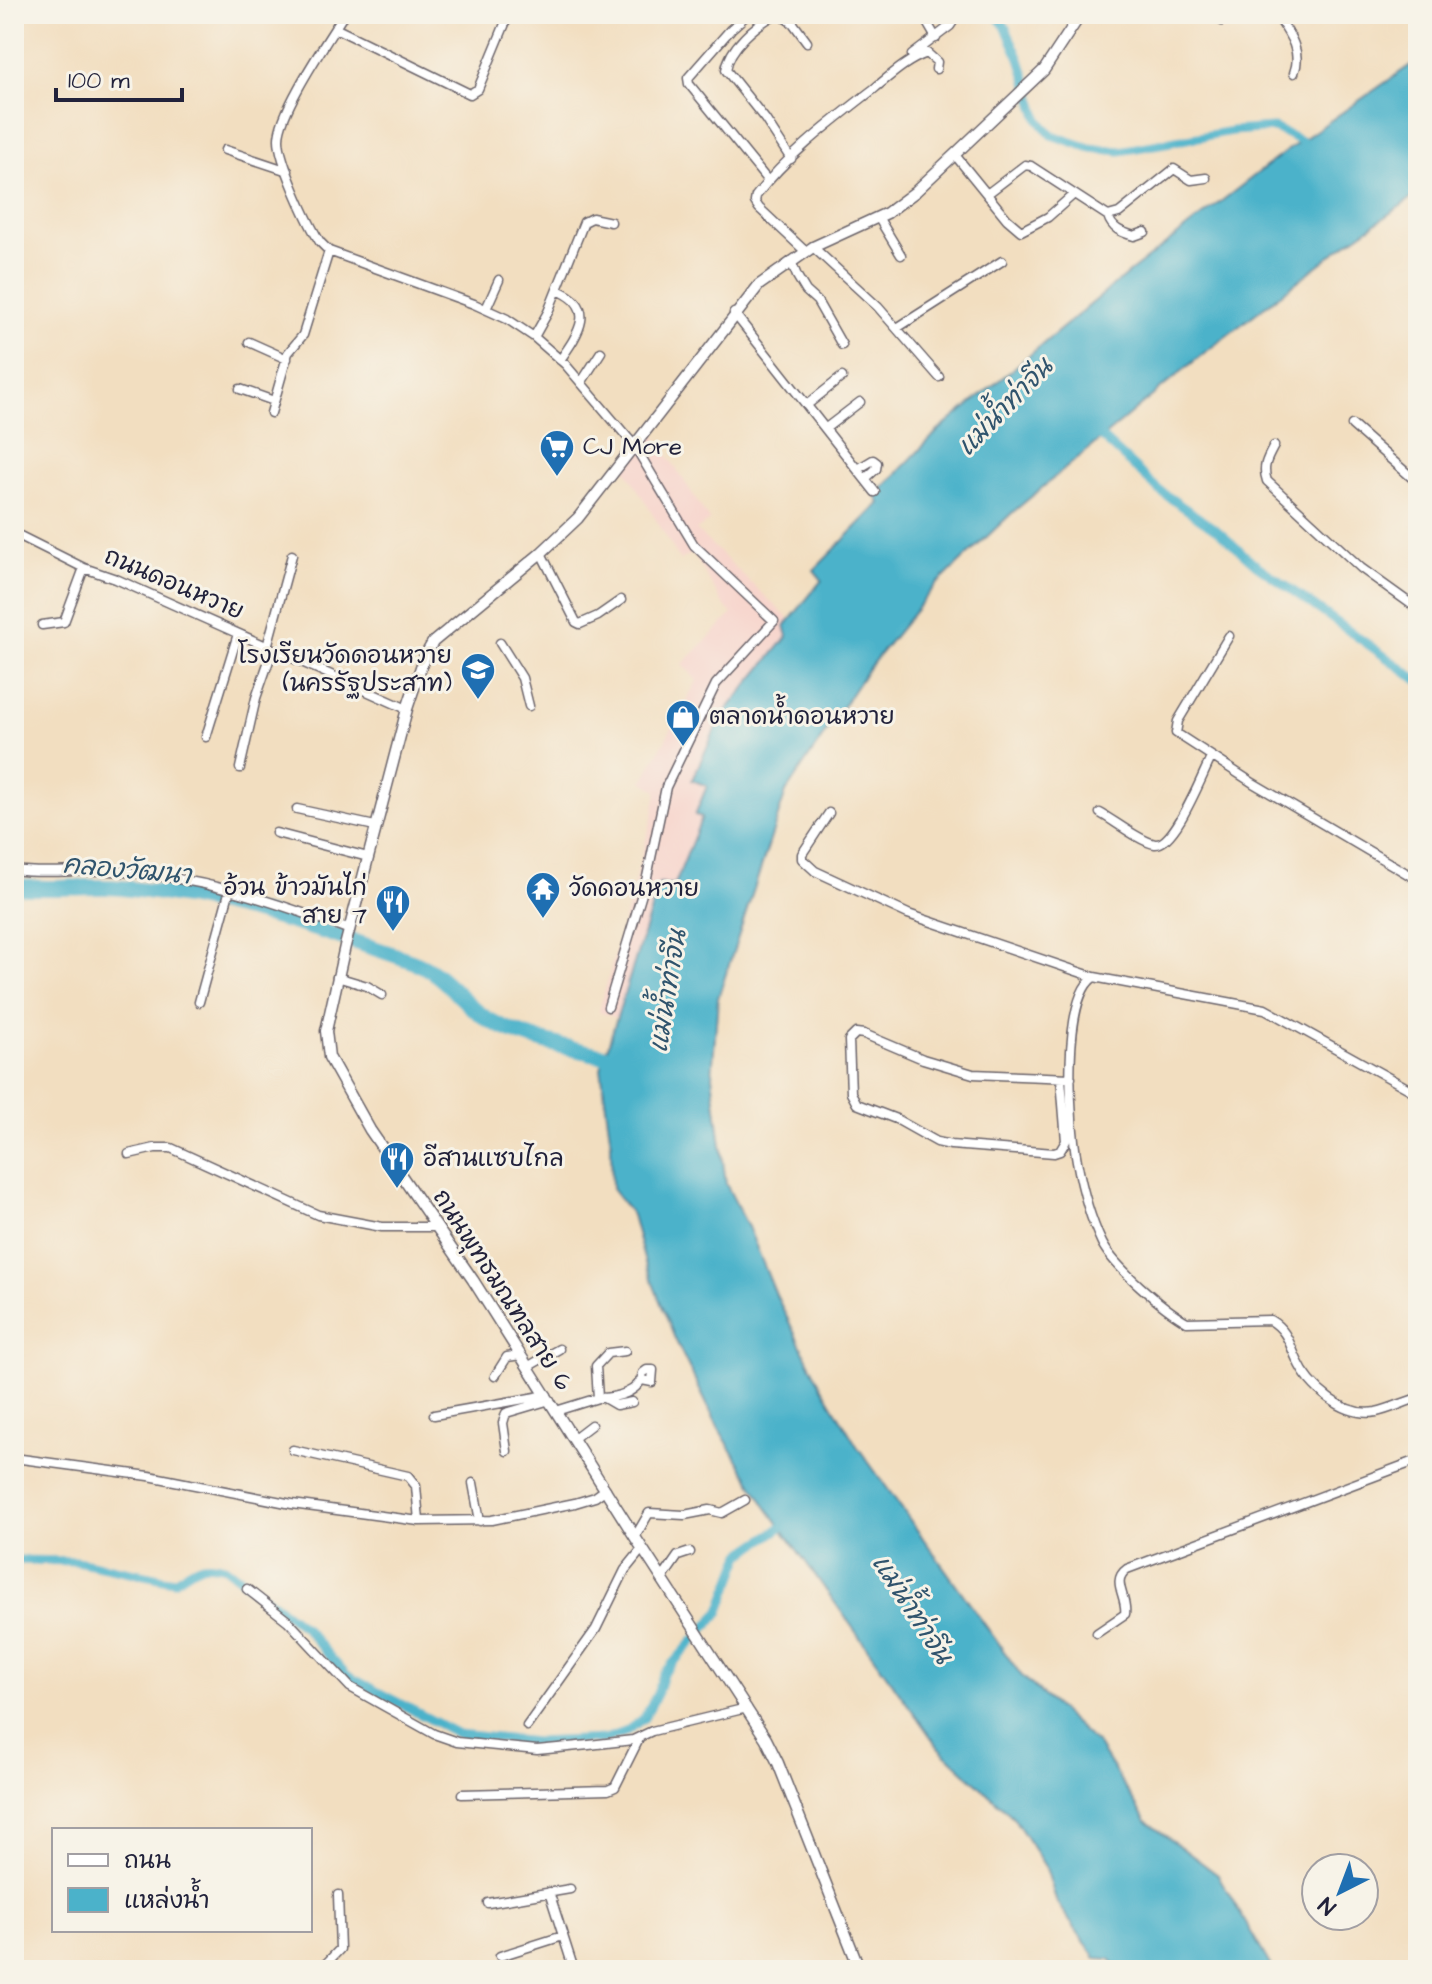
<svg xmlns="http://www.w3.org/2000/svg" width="1432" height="1984" font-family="'Architects Daughter','Playpen Sans Thai',sans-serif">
<rect width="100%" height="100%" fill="#f7f3e8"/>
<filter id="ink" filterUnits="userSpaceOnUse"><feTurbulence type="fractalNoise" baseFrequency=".0125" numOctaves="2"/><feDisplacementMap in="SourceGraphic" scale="16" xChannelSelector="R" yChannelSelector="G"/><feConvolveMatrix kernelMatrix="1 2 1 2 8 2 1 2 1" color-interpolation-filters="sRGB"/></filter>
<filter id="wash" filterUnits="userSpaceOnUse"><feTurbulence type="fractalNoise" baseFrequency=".006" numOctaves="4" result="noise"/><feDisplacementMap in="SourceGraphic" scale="32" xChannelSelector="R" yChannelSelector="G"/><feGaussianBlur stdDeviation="1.8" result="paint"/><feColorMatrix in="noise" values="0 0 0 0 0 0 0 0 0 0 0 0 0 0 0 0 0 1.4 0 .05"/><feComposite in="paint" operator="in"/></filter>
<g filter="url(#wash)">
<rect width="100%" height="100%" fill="#f2dec0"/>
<!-- built -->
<path fill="#f7d1c9" d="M652,431L710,521L696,530L789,619L785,626L789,635L721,717L692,779L707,786L695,814L702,817L675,884H659L617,1018L599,1012L653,814L657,791L643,781L697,681L683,664L732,614L722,603L693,553L680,560L625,468Z"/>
<!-- water -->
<path fill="#4bb2ca" stroke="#366a82" stroke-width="2" d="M1418,60V194L1350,241L1199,357L1013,512L934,587L867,670L786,792L718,998L712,1076L726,1184L749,1229L776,1295L816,1377L857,1446L1021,1675L1098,1745L1146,1821L1218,1875L1273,1970H1119L1110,1959L1096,1958L1057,1903L1046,1868L1013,1817L939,1748L765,1505L719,1429L675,1339L645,1263L632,1215L612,1189L611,1144L601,1068L659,884H675L702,817L695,815L707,786L692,780L721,717L788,636L785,626L822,580L814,570L880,503L876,495L938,431L1131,271L1285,152Z"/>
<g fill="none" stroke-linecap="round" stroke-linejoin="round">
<!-- canal -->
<path stroke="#4bb2ca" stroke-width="9" d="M995,14L1005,26L1020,59L1039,120L1051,135L1090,148L1120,151L1232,131L1274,128L1312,146
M1095,431L1160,491L1218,531L1255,564L1418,680
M14,1560L76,1561L174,1581C196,1568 198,1560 225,1567L304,1627L346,1675L458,1734L536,1742L605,1739L625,1732L644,1718L657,1694L663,1674L719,1613L742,1554L789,1522"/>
<!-- river -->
<path stroke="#4bb2ca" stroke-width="16" d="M14,886C44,891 74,886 105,887C121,887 138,890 154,892C242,904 328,932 412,961C444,972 461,1003 489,1020C529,1043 579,1048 623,1061"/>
</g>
</g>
<g filter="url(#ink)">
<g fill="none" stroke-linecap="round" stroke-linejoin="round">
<!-- minor casing -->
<g stroke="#6b646a" stroke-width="11">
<path id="minor" d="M344,14C328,40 279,111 279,139C279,161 308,223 320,242L329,251L474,304L507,319L534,337L565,364L634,445L694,545L774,621L716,684L666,787L647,877L608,1007
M748,14L731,29L688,78L689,84L768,181
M776,14C756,25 729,47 726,70L765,119L791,159
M779,14L793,23L807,42
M922,14L936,38
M1276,14C1288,32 1303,51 1294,73
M1222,21L1235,14
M335,28L470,94L478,89L509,14
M912,55L950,26L958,14
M225,150L288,171
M955,155L1007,219L1021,231L1048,217L1074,194
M987,194L1025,165L1031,166L1108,216L1119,213L1174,169L1191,180L1206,178
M1108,216C1112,229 1121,232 1134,236L1145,232
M878,217L901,255
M813,247L878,307L939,377
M806,252L759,208L755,202L756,196C788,154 834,120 875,88C891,75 907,60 927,53L937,62L936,69
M791,261L797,276L806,291L817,301L842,345
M557,290C598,306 579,333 560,360
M486,309L499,280
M734,313L875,492
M897,328L1002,261
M534,337L548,312L584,222L592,218L611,222
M249,342L287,359
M581,383L601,352
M240,389L274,401
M808,404L842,377
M271,413L288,353L303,335L329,251
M1352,425L1418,483
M826,428L860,402
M1274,446C1267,459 1262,467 1267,481L1361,568L1418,609
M858,469L873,460L877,463L876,469L865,479
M14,533L84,568L116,579L407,709
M14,551L16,534
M541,553L576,622L580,624L598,616L621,600
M42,625L64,622L84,568
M1229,636L1178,721L1176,733L1253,783L1418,880
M500,643L522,678L529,706
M267,647L292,555
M206,737L238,634
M240,768L256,698L273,649
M297,809L375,826
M829,813L802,854V859L815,871L908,914L1094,977
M1100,813C1113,820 1141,842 1155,844C1175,846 1202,775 1211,758
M276,833L368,857
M14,870C47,875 79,869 112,871C198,876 270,900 350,930
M337,977L367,986L382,995
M199,1002L230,889
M1061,1079L1066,1141L1060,1151L1054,1153L951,1145L937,1142L896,1119L857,1104L851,1093L849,1040L856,1033L864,1034L923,1059L973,1074L1071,1078
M1418,1094L1265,1009L1094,977C1061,999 1070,1124 1077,1161C1082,1188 1090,1218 1102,1243C1114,1267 1164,1309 1187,1322L1270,1320C1287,1330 1289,1343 1297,1360C1309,1387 1344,1418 1376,1412C1390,1409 1404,1402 1418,1398
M129,1154L155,1148H171L318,1215L382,1227H437
M529,1366L559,1349
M495,1376L507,1357L521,1355
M598,1398C616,1398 640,1393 643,1373L647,1370H653L652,1382L642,1380
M604,1398L616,1405L632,1402
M556,1411L598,1398L596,1366L608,1353L625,1351
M434,1415L547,1395
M574,1438L591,1425
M293,1450L408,1476L416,1486L419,1521
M507,1451L503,1423L506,1413L550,1400
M14,1458L149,1476L292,1504L419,1521L492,1520L575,1503L595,1497L606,1489
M473,1483L480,1521
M635,1537L649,1513L684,1515L710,1510L722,1513L745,1500
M662,1579L678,1556L690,1552
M247,1589L288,1621L350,1687L434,1734L457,1742L537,1750L589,1745L633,1740L652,1731L747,1708
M1097,1633L1125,1614C1128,1597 1110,1581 1127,1569L1418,1460
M527,1726L596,1629L625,1570L642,1549
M462,1794L608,1790L615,1787L640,1737
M549,1892L574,1970
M488,1903L570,1889
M500,1956L563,1936
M320,1970L340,1949L338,1895"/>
</g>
<!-- major casing -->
<g stroke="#6b646a" stroke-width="13">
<path id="major" d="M860,1970L778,1763L766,1739L635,1537L473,1280L370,1130L329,1057L326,1031L345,946L407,709L424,658L433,642L541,553L578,518L759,285L813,247L887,213L915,192L1044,70L1081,14"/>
</g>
<!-- minor -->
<use href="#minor" stroke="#fff" stroke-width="8"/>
<!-- major -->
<use href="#major" stroke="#fff" stroke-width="10"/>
</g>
</g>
<!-- icons -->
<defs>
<g id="supermarket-pin" transform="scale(1.8)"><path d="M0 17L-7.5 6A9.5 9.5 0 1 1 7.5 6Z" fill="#1f6fb2" stroke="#f7f3e8"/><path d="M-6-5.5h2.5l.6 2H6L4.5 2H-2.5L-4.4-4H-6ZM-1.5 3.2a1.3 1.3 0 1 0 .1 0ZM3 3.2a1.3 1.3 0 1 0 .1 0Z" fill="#fff"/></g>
<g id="school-pin" transform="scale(1.8)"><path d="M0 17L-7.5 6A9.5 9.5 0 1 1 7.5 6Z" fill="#1f6fb2" stroke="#f7f3e8"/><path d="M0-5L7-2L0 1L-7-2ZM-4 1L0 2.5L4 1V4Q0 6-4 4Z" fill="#fff"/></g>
<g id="shop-pin" transform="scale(1.8)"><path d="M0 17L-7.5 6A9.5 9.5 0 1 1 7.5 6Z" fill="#1f6fb2" stroke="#f7f3e8"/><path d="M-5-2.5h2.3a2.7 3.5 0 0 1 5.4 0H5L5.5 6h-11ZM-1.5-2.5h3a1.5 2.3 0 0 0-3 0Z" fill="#fff"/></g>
<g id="temple-pin" transform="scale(1.8)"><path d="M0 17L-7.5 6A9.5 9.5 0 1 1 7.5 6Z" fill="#1f6fb2" stroke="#f7f3e8"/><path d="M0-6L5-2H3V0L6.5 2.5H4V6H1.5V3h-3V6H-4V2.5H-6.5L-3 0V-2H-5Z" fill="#fff"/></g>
<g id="restaurant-pin" transform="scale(1.8)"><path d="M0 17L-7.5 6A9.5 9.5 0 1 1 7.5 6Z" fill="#1f6fb2" stroke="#f7f3e8"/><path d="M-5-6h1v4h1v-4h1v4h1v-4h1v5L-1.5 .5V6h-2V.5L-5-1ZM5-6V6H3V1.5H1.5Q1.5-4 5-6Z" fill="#fff"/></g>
</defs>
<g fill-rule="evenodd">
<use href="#supermarket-pin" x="557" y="447"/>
<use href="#school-pin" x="478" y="670"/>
<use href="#shop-pin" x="683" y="717"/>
<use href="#temple-pin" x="543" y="889"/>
<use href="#restaurant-pin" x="393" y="902"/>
<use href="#restaurant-pin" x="397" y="1159"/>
</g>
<g text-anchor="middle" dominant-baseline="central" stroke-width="6" stroke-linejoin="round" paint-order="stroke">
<!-- poi labels -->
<g font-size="24" fill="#22223b" stroke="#f7f3e8" text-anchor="start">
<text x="583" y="447">CJ More</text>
<text x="452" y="656" text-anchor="end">โรงเรียนวัดดอนหวาย<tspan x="452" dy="28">(นครรัฐประสาท)</tspan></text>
<text x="709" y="717">ตลาดน้ำดอนหวาย</text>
<text x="367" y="888" text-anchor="end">อ้วน ข้าวมันไก่<tspan x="367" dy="28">สาย 7</tspan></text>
<text x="569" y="889">วัดดอนหวาย</text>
<text x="423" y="1159">อีสานแซบไกล</text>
</g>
<!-- street labels -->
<g font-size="24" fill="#22223b" stroke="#f7f3e8">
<text transform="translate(174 584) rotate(23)">ถนนดอนหวาย</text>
<text transform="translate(502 1290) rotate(57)">ถนนพุทธมณฑลสาย 6</text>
</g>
<!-- water labels -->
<g font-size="26" font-style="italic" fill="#30546d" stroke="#f7f3e8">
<text transform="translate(1005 407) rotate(-46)">แม่น้ำท่าจีน</text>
<text transform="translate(127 870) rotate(5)">คลองวัฒนา</text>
<text transform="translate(668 991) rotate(-81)">แม่น้ำท่าจีน</text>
<text transform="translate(912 1609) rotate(57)">แม่น้ำท่าจีน</text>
</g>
</g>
<!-- margin -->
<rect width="1432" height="1984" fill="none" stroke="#f7f3e8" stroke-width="48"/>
<!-- legend -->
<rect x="52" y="1828" width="260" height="104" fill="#f7f3e8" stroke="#a29fa3" stroke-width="2"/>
<rect x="68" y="1854" width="40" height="12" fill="#ffffff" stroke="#a29fa3" stroke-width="2"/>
<text x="124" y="1868" font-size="24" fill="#22223b">ถนน</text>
<rect x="68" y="1888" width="40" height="24" fill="#4bb2ca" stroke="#a29fa3" stroke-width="2"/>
<text x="124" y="1908" font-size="24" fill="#22223b">แหล่งน้ำ</text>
<!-- north arrow -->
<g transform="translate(1340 1892) rotate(222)"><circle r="38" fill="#f7f3e8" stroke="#a29fa3" stroke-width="2"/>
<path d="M0-6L14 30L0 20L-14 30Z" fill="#1f6fb2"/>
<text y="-12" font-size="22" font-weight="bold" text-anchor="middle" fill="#22223b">N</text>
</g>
<!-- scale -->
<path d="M56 88v12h126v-12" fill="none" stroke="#22223b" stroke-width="4"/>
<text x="68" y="88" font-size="24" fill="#22223b" stroke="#f7f3e8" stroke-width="6" paint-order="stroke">100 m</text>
</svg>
